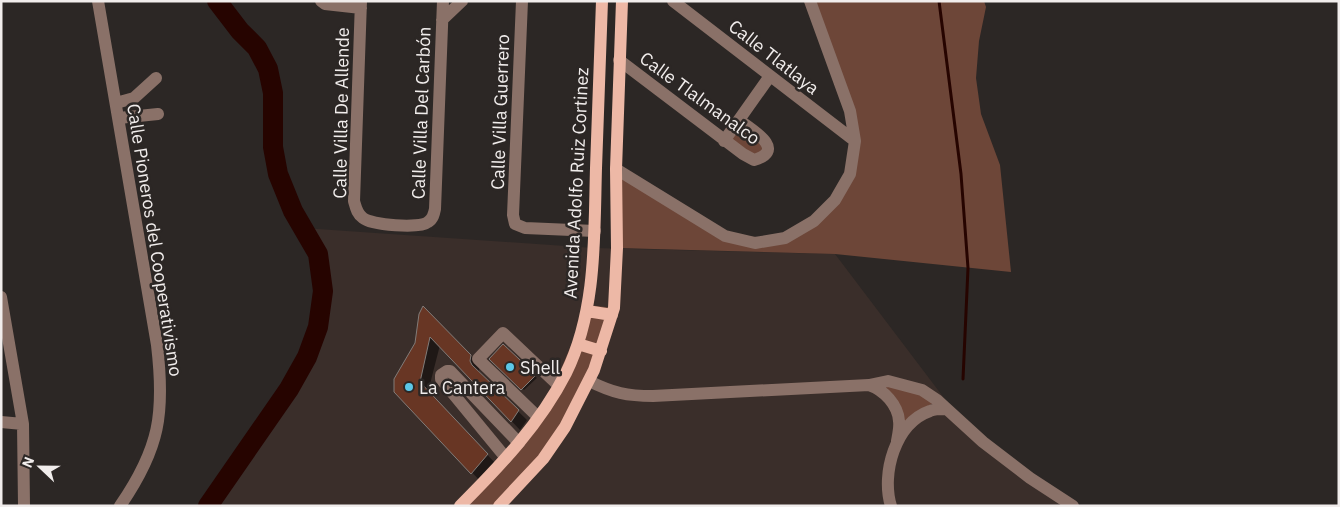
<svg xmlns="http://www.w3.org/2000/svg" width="1340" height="507" font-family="'IBM Plex Sans',sans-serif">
<rect width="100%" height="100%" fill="#2c2725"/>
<!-- built -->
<path fill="#3a2e2a" d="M303,228L594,248L835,254L966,427L1073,506H208L289,389L307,357L318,327L323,291L318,254Z"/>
<!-- green -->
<path fill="#6d4638" d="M810,1H984L986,7L979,41L976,78L981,114L1000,165L1011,272L835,254L617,248L616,169L725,236L785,238L835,200L855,141Z
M739,120L764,138L761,158L724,141Z
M588,305L614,308L565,427L499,506H460L545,407Z
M888,381L937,400L899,427L878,388Z"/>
<!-- shadow -->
<path fill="#0007" d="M423,308L480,365L479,371L481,375L527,420L520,430L440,345L428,392L496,464L481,482L396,391L417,344Z
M503,346L537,378L524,390L491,359Z"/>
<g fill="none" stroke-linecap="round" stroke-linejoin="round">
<!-- stream -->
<path stroke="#260400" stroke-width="3" d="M939,1L961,174L968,268L963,379"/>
<!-- river -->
<path stroke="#260400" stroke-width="20" d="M208,506L289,389L307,357L318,327L323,291L318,254L293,211L278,174L273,147V93L268,69L257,48L240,31L217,1"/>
</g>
<!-- building -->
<path fill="#683624" stroke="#827c79" d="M423,306L471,355L470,361L472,365L519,410L511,422L430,337L420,382L488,454L471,474L394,392V379L415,343L419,314Z
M503,344L536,375L521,390L489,359Z"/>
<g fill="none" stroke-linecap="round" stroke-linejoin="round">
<!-- minor -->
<path stroke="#8a7168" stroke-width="12" d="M98,1L157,345C165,413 160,448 120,506
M321,1L325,4L361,8
M361,1L354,201C356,208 357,214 363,218C371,225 420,229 428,222C433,219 434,214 435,209L443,1
M522,1L513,215L515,224L525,228L595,231
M673,1L855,141
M442,20L462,1
M619,60L743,154L754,160C788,150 751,129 739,120
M116,103L134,98L156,78
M119,118L158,114
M724,141L770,76
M616,169L725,236L755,243L785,238L814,221L835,200L850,174L855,141L850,111L810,1
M1,297L23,424L24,506
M589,381C613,393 627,396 653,396L869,385L888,381L922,390L937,400L983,442L1030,478L1073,506
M869,385C884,390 898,405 899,421C900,427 898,435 897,441
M538,417L478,359L503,333L558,385
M1,422L23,424
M506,458L441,379V375L447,371H450L519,443
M891,506C881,474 895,423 930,411C934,409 940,409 945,409"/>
<!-- major -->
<path stroke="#edb8a6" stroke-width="12" d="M587,311L612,315
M578,344L601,351
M460,506C500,466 540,424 566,373C597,310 594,236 596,168C598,113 600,57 602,1
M499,506L543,459L565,427L594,370L614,308L617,248L616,169L622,1"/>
</g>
<!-- markers -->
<g fill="#5cc7e7" stroke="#2c2725" stroke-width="2">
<circle cx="510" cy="367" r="5"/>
<circle cx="409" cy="387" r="5"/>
</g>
<g text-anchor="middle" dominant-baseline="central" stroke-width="5" stroke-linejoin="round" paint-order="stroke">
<!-- street labels -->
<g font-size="18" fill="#f1edec" stroke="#2c2725">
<text transform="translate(774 57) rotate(38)">Calle Tlatlaya</text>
<text transform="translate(700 98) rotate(36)">Calle Tlalmanalco</text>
<text transform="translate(500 112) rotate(-88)">Calle Villa Guerrero</text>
<text transform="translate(341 113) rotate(-89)">Calle Villa De Allende</text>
<text transform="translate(421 113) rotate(-88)">Calle Villa Del Carbón</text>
<text transform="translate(576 183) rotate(-87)">Avenida Adolfo Ruiz Cortinez</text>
<text transform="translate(155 240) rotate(81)">Calle Pioneros del Cooperativismo</text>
</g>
<!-- poi labels -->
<g font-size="18" fill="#f1edec" stroke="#2c2725" text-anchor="start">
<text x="520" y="367">Shell</text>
<text x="419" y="387">La Cantera</text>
</g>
</g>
<!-- border -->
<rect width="1340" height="507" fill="none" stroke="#f1edec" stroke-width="5"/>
<!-- north arrow -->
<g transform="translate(40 467) rotate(292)" stroke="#2c2725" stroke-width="4" paint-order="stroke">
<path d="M0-4L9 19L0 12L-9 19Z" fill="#f1edec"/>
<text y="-8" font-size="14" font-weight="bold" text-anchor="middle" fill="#f1edec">N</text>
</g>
</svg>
